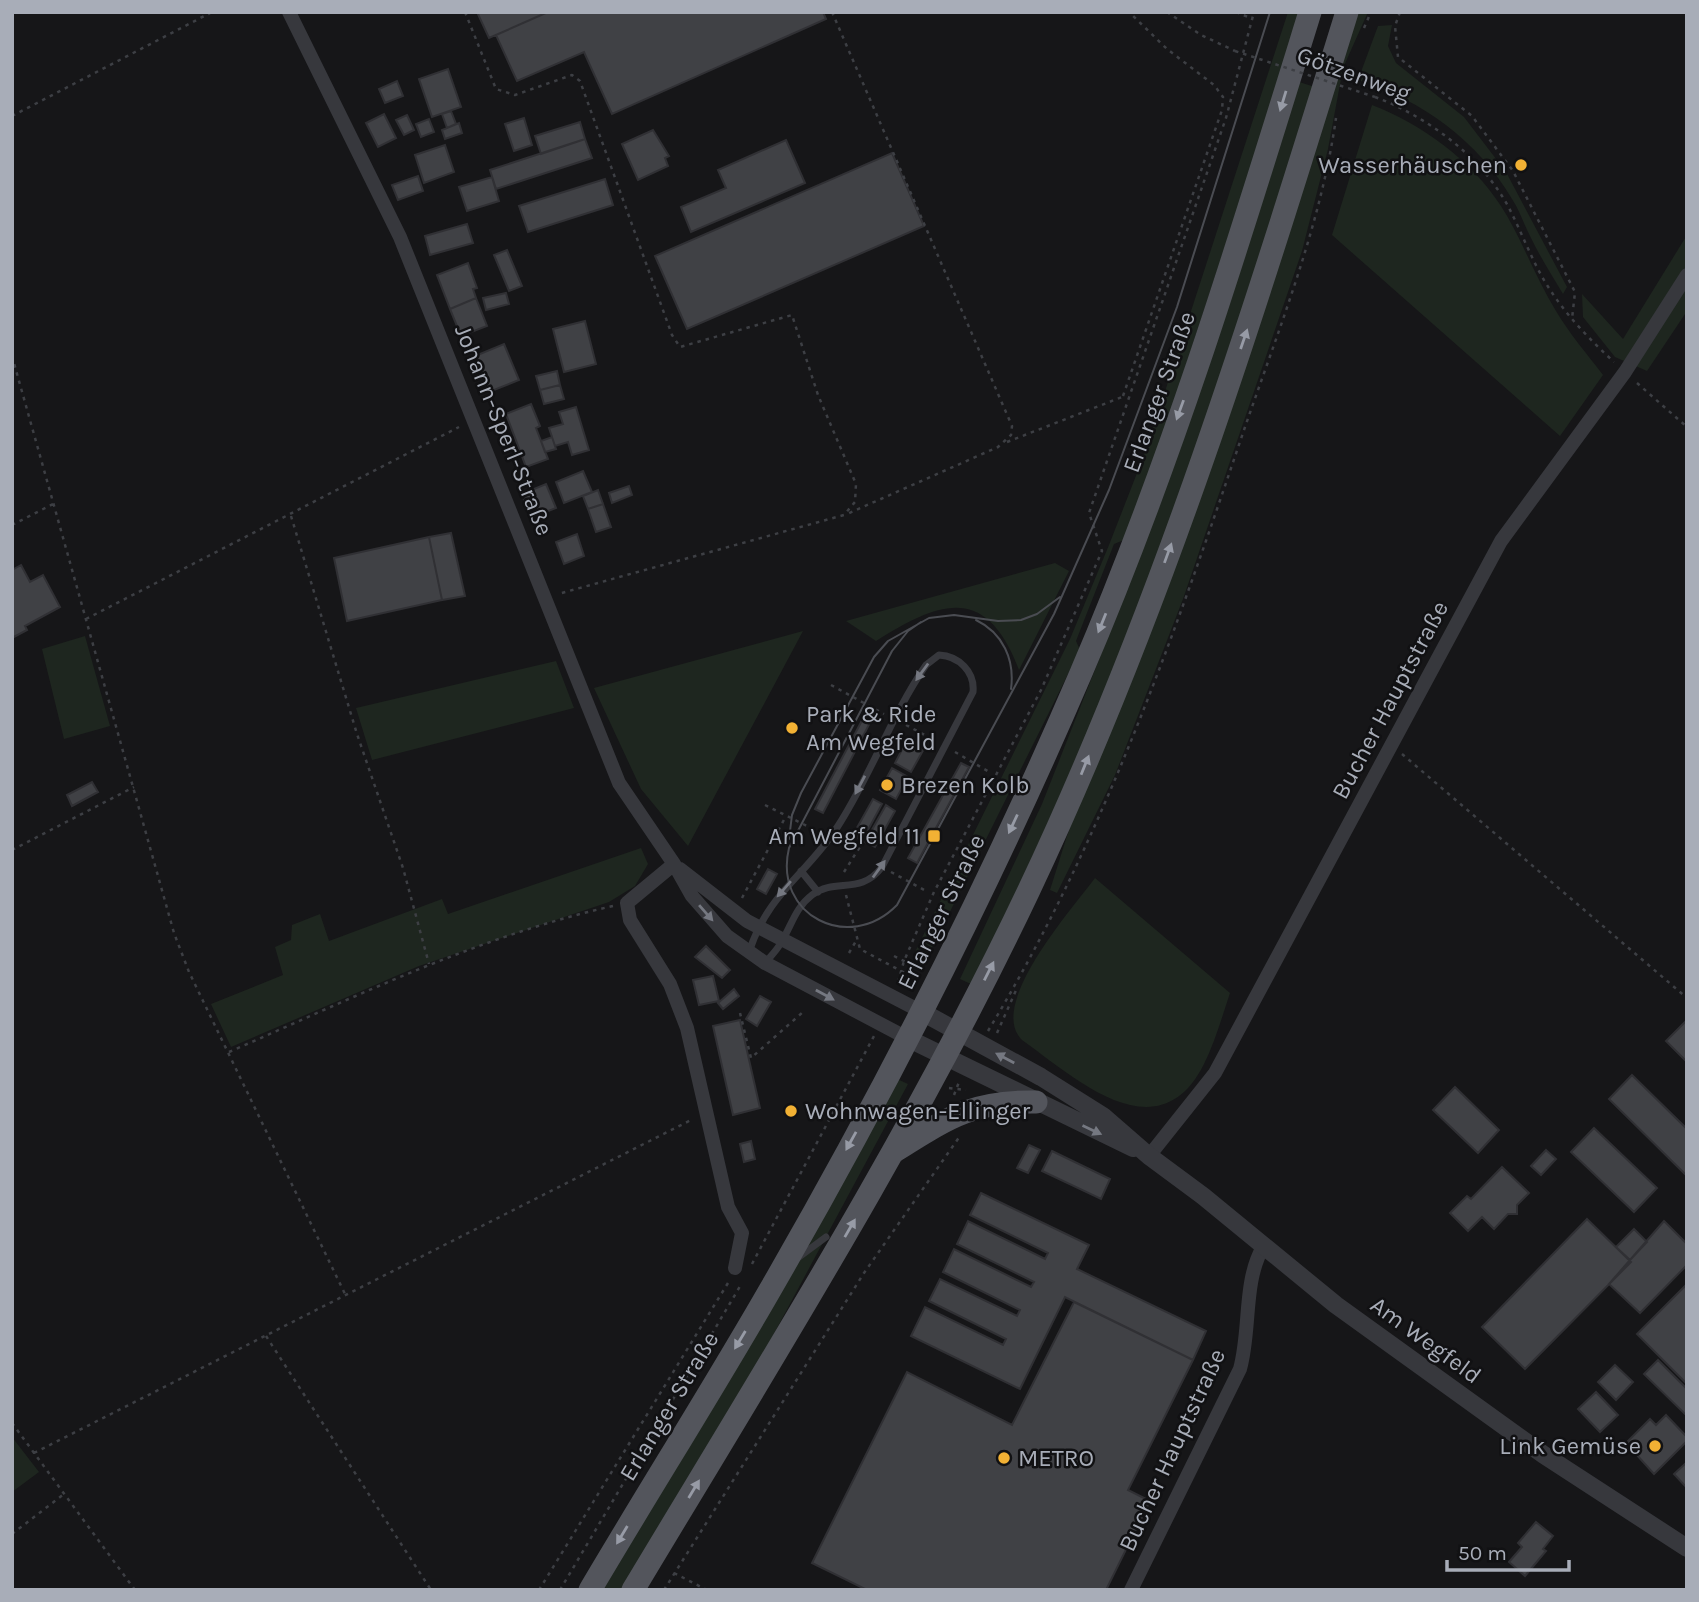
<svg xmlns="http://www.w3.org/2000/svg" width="1699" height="1602" font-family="Karla,sans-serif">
<rect width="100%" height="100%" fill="#161618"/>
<!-- green -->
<path fill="#1e261f" d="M1288,12H1302L1159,447L1124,540L1114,544L1076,641L1080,650L925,962L914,954L1070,639L1109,545L1146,450Z
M1358,12H1368L1343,68L1328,149L1302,251L1183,599L1115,775L1057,893L1050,890L1066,839Z
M1392,25L1388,46L1396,63L1464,117L1506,172L1567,287L1563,294C1552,275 1540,257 1531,238C1524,225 1520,211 1512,199C1478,141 1422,100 1358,80L1378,26Z
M1299,82L1315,87C1271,222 1230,360 1181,493C1120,661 1051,825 971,984L960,979L1042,804L1100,657Z
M1372,105C1422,124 1472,161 1501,206C1522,239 1535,277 1556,311C1569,333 1587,354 1603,375L1560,436L1332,235Z
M1687,235V311L1647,371L1615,357L1583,317L1582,294L1623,339Z
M1055,563L1069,571L1019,670C986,583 940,601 876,641L846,621Z
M803,631L688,846L641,789L594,688Z
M85,636L110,726L64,739L42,649Z
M556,661L574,708L372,760L356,708Z
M641,848L648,864L635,886L609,902L419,966L231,1047L211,1004L283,975L275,947L291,940L292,925L320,914L329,941L442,899L448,914Z
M1095,878L1230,993C1222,1017 1215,1042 1204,1064C1158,1156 1074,1077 1022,1040C986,1005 1073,908 1095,878Z
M897,1079L908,1084L755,1369L624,1590H601Z
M12,1437L39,1472L12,1492Z"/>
<!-- building -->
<path fill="#404145" stroke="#303034" stroke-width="2" d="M477,12H548L489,38Z
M548,12H823L826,19L612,114L584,52L517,81L496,35Z
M448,69L461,107L432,117L419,79Z
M397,81L403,96L385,103L379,89Z
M451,111L456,124L447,128L442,114Z
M384,114L396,138L378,147L366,123Z
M407,115L414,130L404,135L396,120Z
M524,118L532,145L514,151L505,124Z
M429,119L434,132L421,137L416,124Z
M580,122L585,139L541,154L535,136Z
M459,123L462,133L445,139L442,130Z
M653,130L669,156L665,158L668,166L638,180L622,144Z
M585,139L592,158L496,189L490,170Z
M786,140L805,183L691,232L681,207L726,188L718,170Z
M445,145L454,172L424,183L415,155Z
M892,153L924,226L687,329L655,256Z
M418,176L423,191L398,200L392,185Z
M492,177L499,201L467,211L459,187Z
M605,179L613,205L528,232L519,206Z
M467,224L473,243L430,255L425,236Z
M507,250L522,286L509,291L494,255Z
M468,263L477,288L473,289L476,298L450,309L437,275Z
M506,293L509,304L486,310L483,298Z
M476,298L487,326L461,336L450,309Z
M585,321L596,364L564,372L553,329Z
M504,344L519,380L489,392L475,356Z
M557,371L560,385L540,390L536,376Z
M560,385L564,399L544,404L540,390Z
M531,404L540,426L536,428L548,459L526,467L506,414Z
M576,407L589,450L572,455L568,442L555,446L549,428L563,424L559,412Z
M552,437L556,449L545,452L541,441Z
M583,471L592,492L564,503L556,482Z
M546,484L556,508L533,517L524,500L526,499L524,493Z
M629,486L632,495L612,503L609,493Z
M598,490L603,504L588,509L583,496Z
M603,504L611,527L596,532L588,509Z
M451,533L465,596L442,600L429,537Z
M577,534L584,556L564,564L556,542Z
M429,537L442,600L347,621L334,558Z
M21,565L30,582L43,575L60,607L25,626L27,630L12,638V570Z
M867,711L874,715L823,813L815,809Z
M908,738L925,747L911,772L895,763Z
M961,763L969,767L917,863L908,858Z
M892,768L908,777L896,799L880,790Z
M92,782L98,792L72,806L67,795Z
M873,799L882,804L862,841L853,835Z
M886,805L895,811L875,847L865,842Z
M768,869L777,874L766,894L757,889Z
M706,946L730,970L722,978L695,957Z
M713,976L719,1001L699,1005L693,980Z
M734,989L739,996L723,1009L718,1003Z
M760,996L771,1002L757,1026L746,1019Z
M740,1020L760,1108L733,1115L713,1026Z
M1687,1020V1062L1666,1041Z
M1632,1075L1687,1129V1176L1609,1099Z
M1455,1087L1499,1130L1478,1153L1433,1110Z
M1594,1128L1657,1188L1634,1212L1571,1152Z
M751,1141L755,1159L744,1162L740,1144Z
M1029,1145L1040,1150L1028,1173L1017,1168Z
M1546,1150L1556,1159L1541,1175L1531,1166Z
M1052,1151L1110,1179L1101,1199L1042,1171Z
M1502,1167L1529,1193L1517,1205V1214H1508L1494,1229L1482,1217L1468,1231L1450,1213L1467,1196L1471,1199Z
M981,1193L1089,1245L1077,1269L1206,1331L1193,1360L1065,1297L1020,1389L911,1336L925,1307L1003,1345L1006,1339L929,1301L940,1279L1017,1316L1020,1310L943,1272L954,1249L1031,1287L1034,1282L957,1244L968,1221L1045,1259L1048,1253L970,1215Z
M1587,1219L1631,1262L1525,1369L1482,1327Z
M1664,1221L1687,1244V1265L1640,1313L1609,1284Z
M1634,1229L1647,1242L1630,1260L1616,1247Z
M1687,1284V1384L1637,1334Z
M1074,1302L1193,1360L1128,1490L1150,1501L1106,1590H867L812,1563L907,1372L1012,1425Z
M1658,1360L1687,1389V1416L1644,1374Z
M1615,1365L1633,1382L1616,1400L1598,1382Z
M1596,1392L1618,1415L1600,1432L1578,1409Z
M1666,1415L1687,1437V1441L1654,1474L1626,1443L1650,1419L1656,1425Z
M1687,1462V1488L1674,1474Z
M1536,1522L1553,1536L1543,1549L1546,1551L1525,1576L1509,1562L1522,1547L1518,1543Z"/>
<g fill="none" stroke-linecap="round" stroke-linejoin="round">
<!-- path -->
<path stroke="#3d3f44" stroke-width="2.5" stroke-dasharray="3.5 5" stroke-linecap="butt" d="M465,12L496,89L515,95L572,75L580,81L672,335L680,347L792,315L818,395L856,484L855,502L844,515L558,594
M832,12L1012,426L1011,435L998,447L847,514
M1167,12L1201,35L1235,51
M1236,12L1248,17L1250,12
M1400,12L1395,26L1398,57L1472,116L1513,171L1575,292L1572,319
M1364,28L1371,12
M1375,97C1428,117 1482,157 1509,208C1522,233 1532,261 1547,285C1565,314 1589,339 1614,362
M12,116L212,12
M12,356L174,933L189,972L345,1294
M1637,383L1687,427
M1123,396L1222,110L1223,97L1214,85L1167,49L1129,12
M1007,442L1122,397
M291,516L357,734L403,868L429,964
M12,525L53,504
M86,619L459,427
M831,685L884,714
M906,725L934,740
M955,752L991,773
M1402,754L1687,998
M765,805L817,831
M12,850L134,787
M844,872L863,842
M891,872L928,892
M846,895L860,949L916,979
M742,898L786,816
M849,953L856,941
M894,956L922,970
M898,982L904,961L934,892L1041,690L1102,551L1089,513L1226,118L1254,12
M740,1013L751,1058L803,1012
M988,1031C1102,843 1175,634 1245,427C1280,326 1321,224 1336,118
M997,1033L1017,988
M229,1052C355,997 479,936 613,906
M949,1088L966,1090
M954,1095L959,1082
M752,1264L874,1036
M266,1336L431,1590
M12,1423L135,1590
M34,1453L693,1119
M12,1534L64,1494
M674,1573L707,1590
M539,1590L728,1283
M560,1590L742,1283
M664,1590L864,1273L960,1136"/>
<!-- service -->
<path stroke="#37383d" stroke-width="7" d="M801,871L818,892
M749,952C769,891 806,876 838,826C871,775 891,716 926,665L939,655C959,656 975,672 973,692L882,867C860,896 836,877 812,895C796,907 792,924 782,941C778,949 771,956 765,963
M799,1257L826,1237"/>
<!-- minor -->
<path stroke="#37383d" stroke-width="14" d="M289,12L400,237L619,783L674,864L692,896L727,936L765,963L907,1038
M674,864L627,903L630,920L670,984L687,1028L728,1207L742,1233L735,1268
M680,869L747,921L922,1012
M1149,1156L1215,1073L1501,541L1625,372L1687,275
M1131,1590L1240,1369C1251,1329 1243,1282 1263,1247"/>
<!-- tertiary -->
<path stroke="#37383d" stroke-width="18" d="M922,1012L1041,1077L1103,1116L1149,1156L1203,1196L1336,1305L1544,1455L1687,1548
M907,1038L1133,1148"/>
<!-- primary -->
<path stroke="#53555c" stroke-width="23" d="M895,1151C948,1118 971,1101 1036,1102
M590,1590C649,1490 712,1391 770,1290C885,1091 990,885 1081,673C1173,459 1241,235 1310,12
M633,1590C771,1360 914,1133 1029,890C1162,609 1255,309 1347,12"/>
<!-- tram -->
<path stroke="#4a4c52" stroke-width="2" d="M976,620C1003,633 1015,660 1011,689
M921,622L908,631L892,651L789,848C773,915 849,954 897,905L1054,614L1109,490L1177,307L1270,12
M789,839L792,815L801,793L874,657L888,641L929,618L954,615L998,621L1021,620L1037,614L1060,597"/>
<!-- path-bridge -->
<path stroke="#3d3f44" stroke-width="2.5" stroke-dasharray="3.5 5" stroke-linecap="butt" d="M1235,51L1375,97"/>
</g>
<!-- one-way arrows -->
<defs><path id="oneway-solid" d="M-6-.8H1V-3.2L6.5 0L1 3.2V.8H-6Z" transform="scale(1.75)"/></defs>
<g fill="#979ba6">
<use href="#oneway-solid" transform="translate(1283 101) rotate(107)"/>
<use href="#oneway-solid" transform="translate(1244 339) rotate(-71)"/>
<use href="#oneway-solid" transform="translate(1180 410) rotate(110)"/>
<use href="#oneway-solid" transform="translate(1168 553) rotate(-70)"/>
<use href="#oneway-solid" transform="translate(1102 623) rotate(112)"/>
<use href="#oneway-solid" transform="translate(1085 765) rotate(-68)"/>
<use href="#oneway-solid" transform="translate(1013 824) rotate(115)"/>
<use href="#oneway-solid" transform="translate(989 971) rotate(-63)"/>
<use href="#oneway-solid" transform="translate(851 1141) rotate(119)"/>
<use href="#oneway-solid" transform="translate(850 1228) rotate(-60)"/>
<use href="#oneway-solid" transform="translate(740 1340) rotate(121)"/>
<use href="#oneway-solid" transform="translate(694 1489) rotate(-59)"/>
<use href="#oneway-solid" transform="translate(622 1535) rotate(121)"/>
</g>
<g fill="#757881">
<use href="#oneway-solid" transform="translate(922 672) rotate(126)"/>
<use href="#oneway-solid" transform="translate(860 785) rotate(118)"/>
<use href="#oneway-solid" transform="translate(879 869) rotate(-54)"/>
<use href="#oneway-solid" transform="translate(784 889) rotate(131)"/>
<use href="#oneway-solid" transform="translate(706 913) rotate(49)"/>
<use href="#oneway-solid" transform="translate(825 995) rotate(29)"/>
<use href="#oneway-solid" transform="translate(1005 1058) rotate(-152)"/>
<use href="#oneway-solid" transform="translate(1092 1130) rotate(25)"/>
</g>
<!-- markers -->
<g fill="#f2b134" stroke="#111113" stroke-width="2.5">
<circle cx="1521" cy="165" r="7"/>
<circle cx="792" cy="728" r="7"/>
<circle cx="887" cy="785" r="7"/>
<rect x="927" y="829" width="14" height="14" rx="3.5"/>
<circle cx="791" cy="1111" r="7"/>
<circle cx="1655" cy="1446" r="7"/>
<circle cx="1004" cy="1458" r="7"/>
</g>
<g text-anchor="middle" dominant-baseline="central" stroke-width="5" stroke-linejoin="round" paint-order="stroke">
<!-- street labels -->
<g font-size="24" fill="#a8adb8" stroke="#111113">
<text transform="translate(1354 74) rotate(20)">Götzenweg</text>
<text transform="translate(1159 392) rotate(-70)">Erlanger Straße</text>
<text transform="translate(504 430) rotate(68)">Johann-Sperl-Straße</text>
<text transform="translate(1390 700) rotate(-62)">Bucher Hauptstraße</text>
<text transform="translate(941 912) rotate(-64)">Erlanger Straße</text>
<text transform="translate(1426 1340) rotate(36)">Am Wegfeld</text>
<text transform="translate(669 1406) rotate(-59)">Erlanger Straße</text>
<text transform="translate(1172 1450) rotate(-65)">Bucher Hauptstraße</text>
</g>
<!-- poi labels -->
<g font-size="24" fill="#a8adb8" stroke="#111113" text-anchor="start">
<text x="1507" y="165" text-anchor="end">Wasserhäuschen</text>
<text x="806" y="714">Park &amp; Ride<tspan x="806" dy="28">Am Wegfeld</tspan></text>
<text x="901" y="785">Brezen Kolb</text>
<text x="920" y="836" text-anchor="end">Am Wegfeld 11</text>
<text x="805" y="1111">Wohnwagen-Ellinger</text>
<text x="1641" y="1446" text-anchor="end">Link Gemüse</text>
<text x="1018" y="1458">METRO</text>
</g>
</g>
<!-- border -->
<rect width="1699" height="1602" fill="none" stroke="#a8adb8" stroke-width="28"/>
<!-- scale -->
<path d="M1447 1560v10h122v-10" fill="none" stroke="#a8adb8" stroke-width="3.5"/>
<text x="1458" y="1560" font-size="21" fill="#a8adb8" stroke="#111113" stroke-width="5" paint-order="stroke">50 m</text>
</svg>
